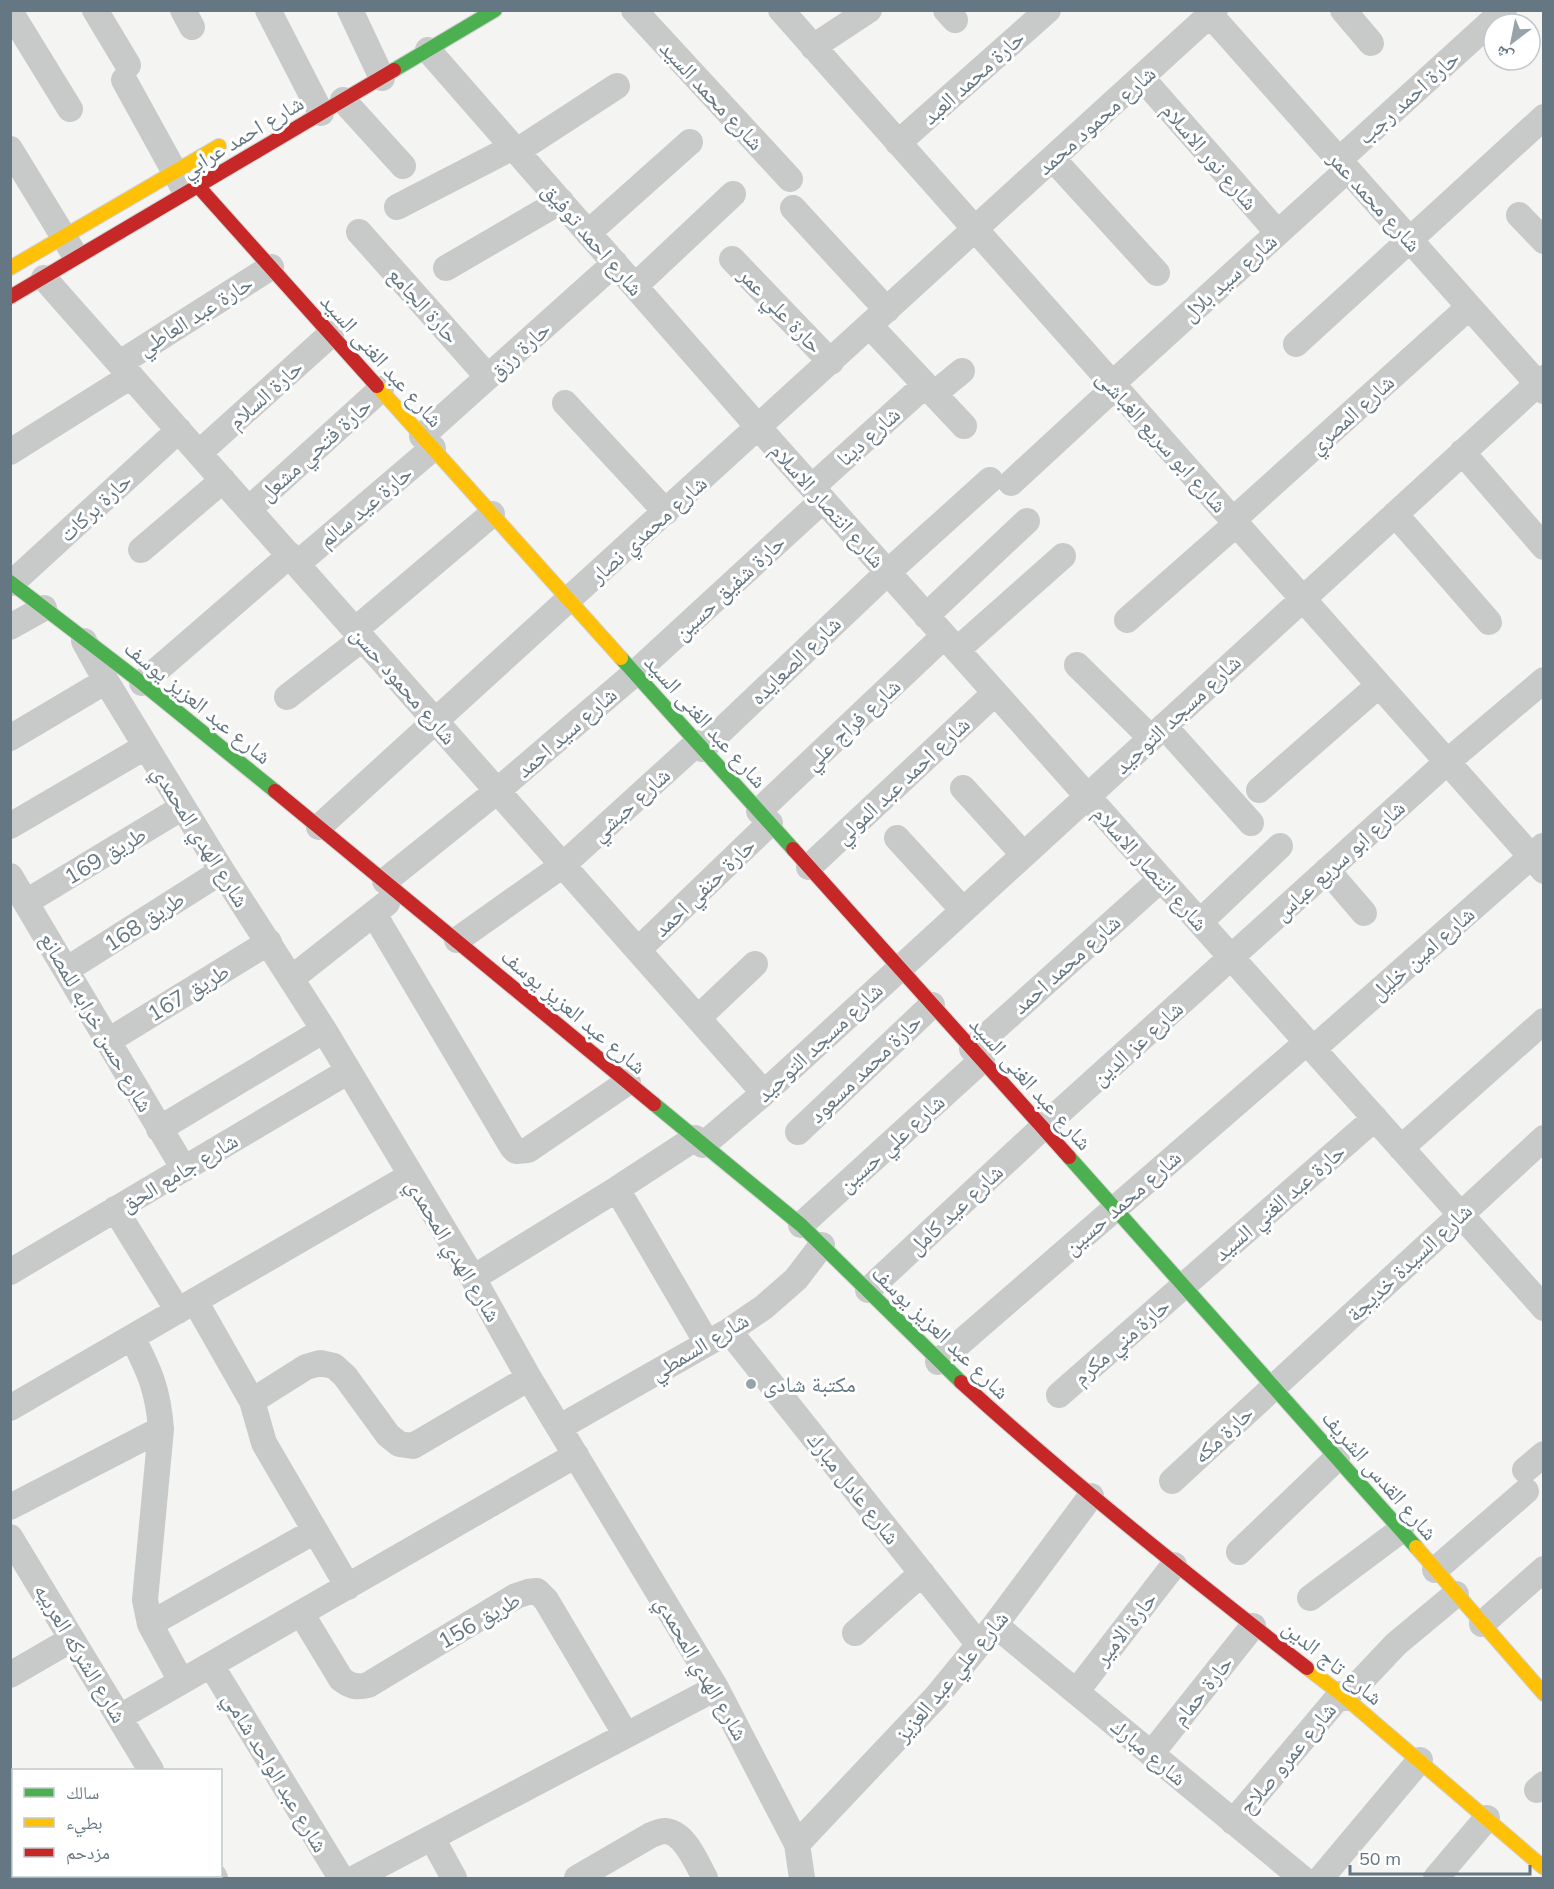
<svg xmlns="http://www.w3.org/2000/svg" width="1554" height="1889" font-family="Mulish,'Noto Naskh Arabic',sans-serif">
<rect width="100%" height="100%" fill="#f4f4f2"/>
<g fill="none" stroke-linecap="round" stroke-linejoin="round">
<!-- fast casing -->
<g stroke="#d1d2d3" stroke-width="16">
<path id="fast" d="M394,70L495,10
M10,582L142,683L275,791
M621,658L793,849
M654,1104L801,1225L961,1382
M1069,1157L1416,1547"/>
</g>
<!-- slow casing -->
<g stroke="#d1d2d3" stroke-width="16">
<path id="slow" d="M10,268L219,146
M377,386L621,658
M1416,1547L1544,1694
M1307,1668L1341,1694L1544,1868"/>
</g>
<!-- jam casing -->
<g stroke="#d1d2d3" stroke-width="16">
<path id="jam" d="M197,185L377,386
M10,297L394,70
M275,791L654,1104
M793,849L1069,1157
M961,1382C1072,1483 1189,1576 1307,1668"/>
</g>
<!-- street -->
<path stroke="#c8caca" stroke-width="26" d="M95,10L128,65
M183,10L192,27
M268,10L321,113
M350,10L382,78
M634,10L790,179
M781,10L1544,871
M946,10L955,20
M1206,10L1544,391
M1343,10L1371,43
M11,13L70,109
M813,47L869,10
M428,50L759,428L1544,1308
M1142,78L1278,233
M124,80L183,187
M343,100L403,166
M898,143L1048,10
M10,149L73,252
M517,151L617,86
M1053,159L1157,273
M1339,160L1504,10
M397,207L513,147
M793,208L887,310
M1519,215L1544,241
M359,232L488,377
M588,233L690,142
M732,259L831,362
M446,268L561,201
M44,278L764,1093
M635,286L733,194
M870,326L964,426
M1296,344L1544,117
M120,363L271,267
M1112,384L1347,170
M934,394L962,371
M565,403L666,512
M422,436L615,263
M10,452L131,376
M1462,452L1544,547
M199,453L331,334
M1011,483L1115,387
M812,487L925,385
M249,509L381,389
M1395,514L1489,622
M1233,520L1469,307
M141,550L223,480
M297,564L433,448
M12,583L179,430
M926,616L1027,521
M1127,620L1236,524
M10,627L44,608
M355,630L492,514
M84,641L106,681L222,871L324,1030L473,1278L529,1378L716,1688L797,1844L802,1878
M957,650L1063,556
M1077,665L1151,738
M142,683L290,555
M287,697L363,638
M1164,726L1251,823
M10,738L106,681
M702,749L888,572L990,480
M963,788L1024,855
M1259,790L1379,685
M759,811L944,636
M10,826L145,747
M319,827L1215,10
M897,838L963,910
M809,867L995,693
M1327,870L1364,913
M10,876L184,1169
M385,881L497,791L635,673L823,500
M26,902L183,807
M374,914L512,1147L516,1151L528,1150L628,1082
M1200,922L1280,846
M457,940L563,865L697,743
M638,950L770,823
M66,970L222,871
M292,978L387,903
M698,1018L755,964
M108,1041L269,942
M972,1049L1161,879
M1313,1049L1543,846
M159,1129L324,1030
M798,1132L932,1005
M703,1145L764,1093L1544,378
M1401,1148L1544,1021
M617,1189L707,1343
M115,1209L178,1311
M801,1225L982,1060
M10,1272L347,1072
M473,1278L617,1189L695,1138
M868,1290L1042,1128L1447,762L1544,680
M195,1301L252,1401L264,1443L348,1587
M729,1331L979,1645
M132,1337C150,1372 158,1390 161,1429L145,1600L150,1624L181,1681
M938,1362L1306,1043
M1059,1395L1375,1118
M252,1401L306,1367L320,1363L334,1366L345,1376L388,1435L399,1444L413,1446L529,1378
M10,1408L410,1176
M560,1427L729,1331L764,1307L796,1279L822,1245
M1525,1470L1544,1454
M1172,1481L1544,1138
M10,1507L161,1429
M10,1537L151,1770
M1239,1552L1337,1458
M1435,1570L1526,1491
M1310,1598L1401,1530
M301,1613L341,1679C350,1686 356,1688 368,1685L516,1596L528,1592L537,1591L546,1600L626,1735
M150,1624L315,1531
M1482,1624L1544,1569
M995,1625L1302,1878
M855,1633L922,1573
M211,1665L341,1878
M10,1675L72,1639
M1076,1692L1174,1565
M1345,1698L1396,1644L1456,1594
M120,1717L576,1455
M1151,1754L1253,1626
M1537,1790L1544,1784
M10,1802L14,1804
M1233,1822L1341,1694
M432,1838L454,1878
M797,1844L936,1697L995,1625L1091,1496
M10,1869L14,1865
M66,1876L67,1878
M214,1876L215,1878
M355,1878L716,1688
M577,1878L651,1835C655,1834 660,1831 665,1831C685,1832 697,1864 705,1878
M1321,1878L1420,1760
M1436,1878L1487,1818"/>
<!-- fast -->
<use href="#fast" stroke="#4caf50" stroke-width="14"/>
<!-- slow -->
<use href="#slow" stroke="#ffc107" stroke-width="14"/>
<!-- jam -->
<use href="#jam" stroke="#c62828" stroke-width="14"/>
</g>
<!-- markers -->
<circle fill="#96a3a9" stroke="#fff" stroke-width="2" cx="751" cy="1384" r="6"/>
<g text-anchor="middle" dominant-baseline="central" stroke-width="6" stroke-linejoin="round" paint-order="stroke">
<!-- street labels -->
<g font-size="22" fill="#647782" stroke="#fff">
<text transform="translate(973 77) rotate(-42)">حارة محمد العبد</text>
<text transform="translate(712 95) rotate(47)">شارع محمد السيد</text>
<text transform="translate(1408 97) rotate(-42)">حارة احمد رجب</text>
<text transform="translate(1096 120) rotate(-42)">شارع محمود محمد</text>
<text transform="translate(242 136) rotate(-31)">شارع احمد عرابي</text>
<text transform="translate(1210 156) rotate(49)">شارع نور الاسلام</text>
<text transform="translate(1375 201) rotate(48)">شارع محمد عمر</text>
<text transform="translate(593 239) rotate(49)">شارع احمد توفيق</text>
<text transform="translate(1229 277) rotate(-42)">شارع سيد بلال</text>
<text transform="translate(424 305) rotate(48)">حارة الجامع</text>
<text transform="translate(781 310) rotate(46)">حارة علي عمر</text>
<text transform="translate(195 315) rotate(-32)">حارة عبد العاطي</text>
<text transform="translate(519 350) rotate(-42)">حارة رزق</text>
<text transform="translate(382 360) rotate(48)">شارع عبد الغنى السيد</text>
<text transform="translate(265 394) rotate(-42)">حارة السلام</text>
<text transform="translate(1351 414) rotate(-42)">شارع المصري</text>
<text transform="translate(868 436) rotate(-42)">شارع دينا</text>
<text transform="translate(1162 441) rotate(48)">شارع ابو سريع الغباشى</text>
<text transform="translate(315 449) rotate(-42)">حارة فتحي مشعل</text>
<text transform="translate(828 505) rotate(48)">شارع انتصار الاسلام</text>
<text transform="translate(365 506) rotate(-40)">حارة عيد سالم</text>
<text transform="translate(95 507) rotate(-43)">حارة بركات</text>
<text transform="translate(648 529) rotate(-42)">شارع محمدي نصار</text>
<text transform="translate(729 587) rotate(-43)">حارة شفيق حسين</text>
<text transform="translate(795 660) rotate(-44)">شارع الصعايده</text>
<text transform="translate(404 685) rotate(49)">شارع محمود حسن</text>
<text transform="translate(198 702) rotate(39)">شارع عبد العزيز يوسف</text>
<text transform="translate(1177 714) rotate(-43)">شارع مسجد التوحيد</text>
<text transform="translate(706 721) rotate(48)">شارع عبد الغنى السيد</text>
<text transform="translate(852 724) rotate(-43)">شارع فراج علي</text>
<text transform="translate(566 732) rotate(-41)">شارع سيد احمد</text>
<text transform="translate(902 780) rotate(-43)">شارع احمد عبد المولي</text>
<text transform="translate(630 804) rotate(-42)">شارع حبشي</text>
<text transform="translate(201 836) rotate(58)">شارع الهدي المحمدي</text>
<text transform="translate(105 855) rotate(-31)">طريق 169</text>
<text transform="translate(1339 860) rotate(-42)">شارع ابو سريع عباس</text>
<text transform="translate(1151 868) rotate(48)">شارع انتصار الاسلام</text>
<text transform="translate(704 887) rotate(-44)">حارة حنفي احمد</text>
<text transform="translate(144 921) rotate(-33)">طريق 168</text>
<text transform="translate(1422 953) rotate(-41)">شارع امين خليل</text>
<text transform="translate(1066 964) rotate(-42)">شارع محمد احمد</text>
<text transform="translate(188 992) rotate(-31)">طريق 167</text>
<text transform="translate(574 1011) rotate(40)">شارع عبد العزيز يوسف</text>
<text transform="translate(97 1022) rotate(60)">شارع حسن خرابه للمصانع</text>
<text transform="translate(819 1042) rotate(-43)">شارع مسجد التوحيد</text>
<text transform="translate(1137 1043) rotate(-42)">شارع عز الدين</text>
<text transform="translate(865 1068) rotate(-44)">حارة محمد مسعود</text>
<text transform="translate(1031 1083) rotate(48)">شارع عبد الغنى السيد</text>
<text transform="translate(891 1143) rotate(-42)">شارع علي حسين</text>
<text transform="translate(179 1172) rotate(-31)">شارع جامع الحق</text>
<text transform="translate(1122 1202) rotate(-41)">شارع محمد حسين</text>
<text transform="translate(1279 1202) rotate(-41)">حارة عبد الغني السيد</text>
<text transform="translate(955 1209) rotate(-43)">شارع عيد كامل</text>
<text transform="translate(454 1250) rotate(59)">شارع الهدي المحمدي</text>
<text transform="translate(1409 1262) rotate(-43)">شارع السيدة خديجة</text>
<text transform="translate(941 1332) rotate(44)">شارع عبد العزيز يوسف</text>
<text transform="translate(1121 1341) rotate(-41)">حارة مني مكرم</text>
<text transform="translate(699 1346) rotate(-31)">شارع السمطي</text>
<text transform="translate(1223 1434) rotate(-43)">حارة مكه</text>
<text transform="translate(1380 1475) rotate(49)">شارع القدس الشريف</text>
<text transform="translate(854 1488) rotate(52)">شارع عادل مبارك</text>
<text transform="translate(479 1620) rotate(-30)">طريق 156</text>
<text transform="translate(1125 1628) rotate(-52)">حارة الامير</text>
<text transform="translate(81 1653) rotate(59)">شارع الشركه العربيه</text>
<text transform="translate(1333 1662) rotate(39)">شارع تاج الدين</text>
<text transform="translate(702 1668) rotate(60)">شارع الهدي المحمدي</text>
<text transform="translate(951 1676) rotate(-50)">شارع علي عبد العزيز</text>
<text transform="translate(1202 1690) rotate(-51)">حارة حمام</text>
<text transform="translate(1149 1752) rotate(40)">شارع مبارك</text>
<text transform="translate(1287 1758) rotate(-50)">شارع عمرو صلاح</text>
<text transform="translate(276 1772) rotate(59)">شارع عبد الواحد شامي</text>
</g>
<!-- poi labels -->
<g font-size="22" fill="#647782" stroke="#fff" text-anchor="start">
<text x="763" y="1384">مكتبة شادى</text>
</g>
</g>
<!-- border -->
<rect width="1554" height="1889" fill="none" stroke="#647782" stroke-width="24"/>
<!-- legend -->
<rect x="12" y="1769" width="210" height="108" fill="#ffffff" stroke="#c1c9cd" stroke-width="1.5"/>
<rect x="24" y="1788" width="30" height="9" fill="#4caf50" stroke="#c1c9cd" stroke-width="1.5"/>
<text x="66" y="1799" font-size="18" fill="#647782">سالك</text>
<rect x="24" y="1818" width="30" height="9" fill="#ffc107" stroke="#c1c9cd" stroke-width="1.5"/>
<text x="66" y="1829" font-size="18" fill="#647782">بطيء</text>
<rect x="24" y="1848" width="30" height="9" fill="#c62828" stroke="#c1c9cd" stroke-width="1.5"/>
<text x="66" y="1859" font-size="18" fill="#647782">مزدحم</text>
<!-- north arrow -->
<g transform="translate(1512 42) rotate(212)"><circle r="28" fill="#ffffff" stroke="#c1c9cd" stroke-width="1.5"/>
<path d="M0-4.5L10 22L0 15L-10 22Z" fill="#96a3a9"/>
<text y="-9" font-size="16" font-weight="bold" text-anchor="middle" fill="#647782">ش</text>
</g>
<!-- scale -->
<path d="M1350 1865v9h180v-9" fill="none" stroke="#647782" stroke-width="3"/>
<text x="1359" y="1865" font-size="18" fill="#647782" stroke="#ffffff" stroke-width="4.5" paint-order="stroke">50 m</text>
</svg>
